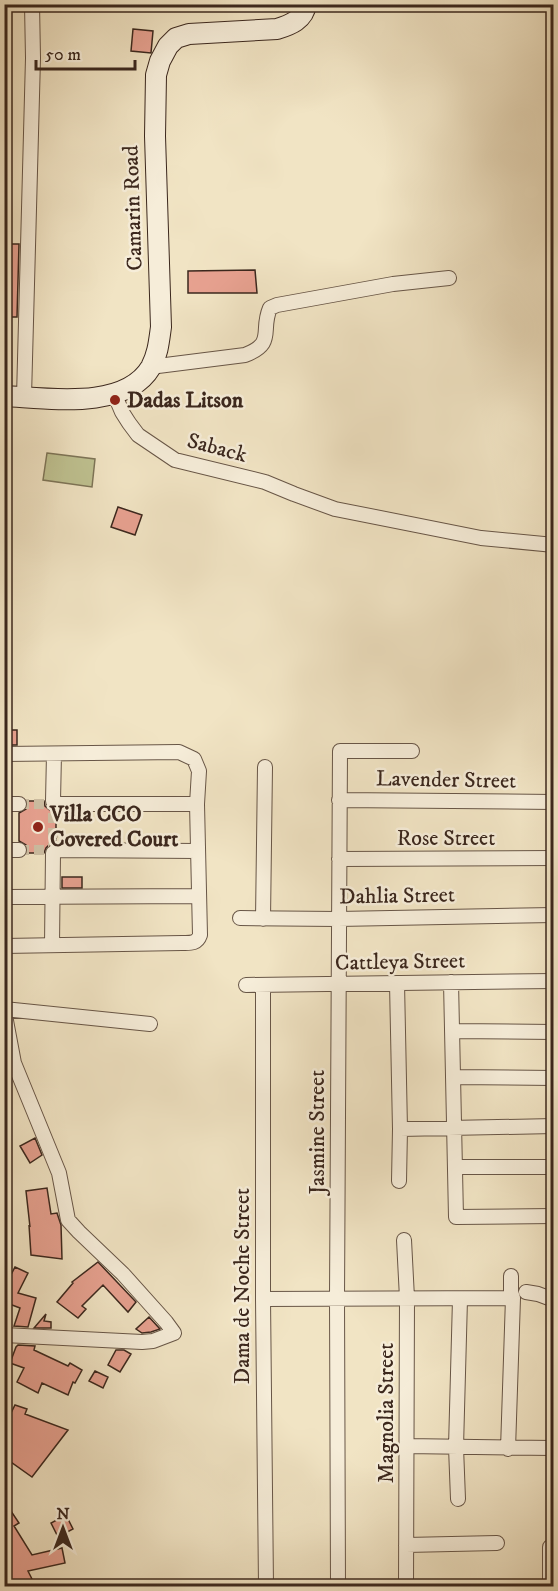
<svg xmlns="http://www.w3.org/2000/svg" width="558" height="1591" font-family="'IM FELL DW Pica',serif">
<rect width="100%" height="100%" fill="#f1e4c4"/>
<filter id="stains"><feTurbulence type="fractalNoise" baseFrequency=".00333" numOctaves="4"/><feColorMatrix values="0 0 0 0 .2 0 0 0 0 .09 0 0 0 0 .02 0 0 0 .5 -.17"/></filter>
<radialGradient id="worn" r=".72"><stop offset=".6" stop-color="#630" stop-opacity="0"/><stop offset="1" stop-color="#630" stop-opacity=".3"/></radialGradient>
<!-- green -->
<path fill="#bfc291" stroke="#7d7457" stroke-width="1.5" d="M47,453L95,459L92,487L43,480Z"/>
<!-- building -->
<path fill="#e7a190" stroke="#3b271d" stroke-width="1.5" d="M133,29L153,31L151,53L131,51Z
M4,244H19L17,317H4Z
M255,270L257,293H188V271Z
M118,507L142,515L135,535L111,527Z
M4,730H17V745H4Z
M27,801H44L45,806L51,811L56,813V841L51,843L46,848L44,853H27L26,845L19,841V813L26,809Z
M62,877H82V888H62Z
M35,1138L42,1155L30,1163L20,1146Z
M47,1188L51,1214L57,1213L61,1225L62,1259L31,1255L29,1225L30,1227L26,1191Z
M98,1262L136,1302L128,1312L103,1285L82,1306L86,1309L78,1318L57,1302L73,1283L72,1282Z
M15,1267L28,1273L18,1293L36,1298L28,1327L14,1326L20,1308L4,1302V1288Z
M46,1314L44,1321L51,1322V1328H34Z
M149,1317L160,1329L151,1332L142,1333L136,1329Z
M18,1345L35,1346L34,1350L68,1366L70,1363L82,1370L75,1383L73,1382L68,1395L42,1383L38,1393L17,1382L24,1368L10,1363L16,1347Z
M116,1350H124L131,1354L120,1372L108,1365Z
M95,1371L108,1377L103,1388L89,1381Z
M15,1405L27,1409L25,1414L68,1430L32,1477L4,1457V1427Z
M4,1510L7,1514L11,1511L19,1523L14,1526L32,1555L62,1548L65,1563L28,1571L32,1579L9,1587L4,1575Z
M66,1515L73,1529L58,1537L51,1523Z"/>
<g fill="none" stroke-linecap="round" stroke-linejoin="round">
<!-- pedestrian-tunnel -->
<path stroke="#cdbea3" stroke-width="10" stroke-dasharray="10 5" stroke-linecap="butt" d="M19,804H56
M19,850H56
M53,853V801"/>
<!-- minor casing -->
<g stroke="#685647" stroke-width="16">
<path id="minor" d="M150,367L245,355C276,343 260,331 270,308L277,305L393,284L449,278
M114,393L122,412L129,423L138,435L175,460L265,482L294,494L335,509L481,538L554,545
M24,397L33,58L32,4
M4,754L179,752L194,759L199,771L197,804L200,935C197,944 190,943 182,943L4,946
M339,800L554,802
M53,801L54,754
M4,804H19
M56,804H197
M4,850H19
M56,850L198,851
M339,859L554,858
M4,897L199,896
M240,918L338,919L554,915
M263,919L265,767
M52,945L53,853
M451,982L456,1217L554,1216
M397,983L400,1129L399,1181
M246,985L554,981
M263,985V1299L266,1586
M4,1009L150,1024
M4,1010L14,1063L59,1173L68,1220L79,1232L123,1274L166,1322L174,1333L153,1341L142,1342L4,1335
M452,1031L554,1032
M453,1077L554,1078
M400,1129L554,1126
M455,1167H554
M404,1240L407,1298L406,1586
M526,1292L538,1294L554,1300
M263,1299L513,1298
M406,1446L554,1448
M508,1449L513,1298L511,1292V1276
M458,1499L456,1447L460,1299
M406,1545L497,1543
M338,1586L337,1298L340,751H412
M550,1586V1547H554"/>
</g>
<!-- secondary casing -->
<g stroke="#3b271d" stroke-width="22">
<path id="secondary" d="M4,396C47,398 125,411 151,367C158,354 159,341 161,327L155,136L156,75L160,61L168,46L176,38L189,34L277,29C290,25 304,20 306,4"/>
</g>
<!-- minor -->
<use href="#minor" stroke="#f6edd9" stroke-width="14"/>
<!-- secondary -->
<use href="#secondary" stroke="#f6edd9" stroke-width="20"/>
</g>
<!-- markers -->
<g fill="#8f2418" stroke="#f6edd9" stroke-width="2">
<circle cx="115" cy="400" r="6"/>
<circle cx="38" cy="827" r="6"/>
</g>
<g text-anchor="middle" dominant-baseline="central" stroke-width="5" stroke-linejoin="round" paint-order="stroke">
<!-- street labels -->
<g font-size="22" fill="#3b271d" stroke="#f6edd9">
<text transform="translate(133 208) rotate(-92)">Camarin Road</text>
<text transform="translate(217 448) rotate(15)">Saback</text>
<text transform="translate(446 780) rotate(1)">Lavender Street</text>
<text x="446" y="838">Rose Street</text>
<text transform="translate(397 896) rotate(-1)">Dahlia Street</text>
<text transform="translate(400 962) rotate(-1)">Cattleya Street</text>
<text transform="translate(317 1132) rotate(-90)">Jasmine Street</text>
<text transform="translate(242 1286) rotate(-90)">Dama de Noche Street</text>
<text transform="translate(386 1413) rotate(-90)">Magnolia Street</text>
</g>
<!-- poi labels -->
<g font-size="22" font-weight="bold" fill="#3b271d" stroke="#f6edd9" text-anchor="start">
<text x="127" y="400">Dadas Litson</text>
<text x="50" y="814">Villa CCO<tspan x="50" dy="25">Covered Court</tspan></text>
</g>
</g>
<!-- margin -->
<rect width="558" height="1591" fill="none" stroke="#f1e4c4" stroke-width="24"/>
<rect x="6" y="6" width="546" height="1579" fill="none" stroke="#3b271d" stroke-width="3"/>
<rect x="12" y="12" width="534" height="1567" fill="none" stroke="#3b271d" stroke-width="1.5"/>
<!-- north arrow -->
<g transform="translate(63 1528)" stroke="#f6edd9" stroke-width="4.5" paint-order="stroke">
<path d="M0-4.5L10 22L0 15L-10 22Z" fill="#3b271d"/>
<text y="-9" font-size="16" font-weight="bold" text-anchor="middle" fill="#3b271d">N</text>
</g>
<!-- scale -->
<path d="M36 60v9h99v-9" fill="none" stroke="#3b271d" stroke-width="3"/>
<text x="45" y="60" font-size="18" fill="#3b271d" stroke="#f6edd9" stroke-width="4.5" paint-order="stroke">50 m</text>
<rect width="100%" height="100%" filter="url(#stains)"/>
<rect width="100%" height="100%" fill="url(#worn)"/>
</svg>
